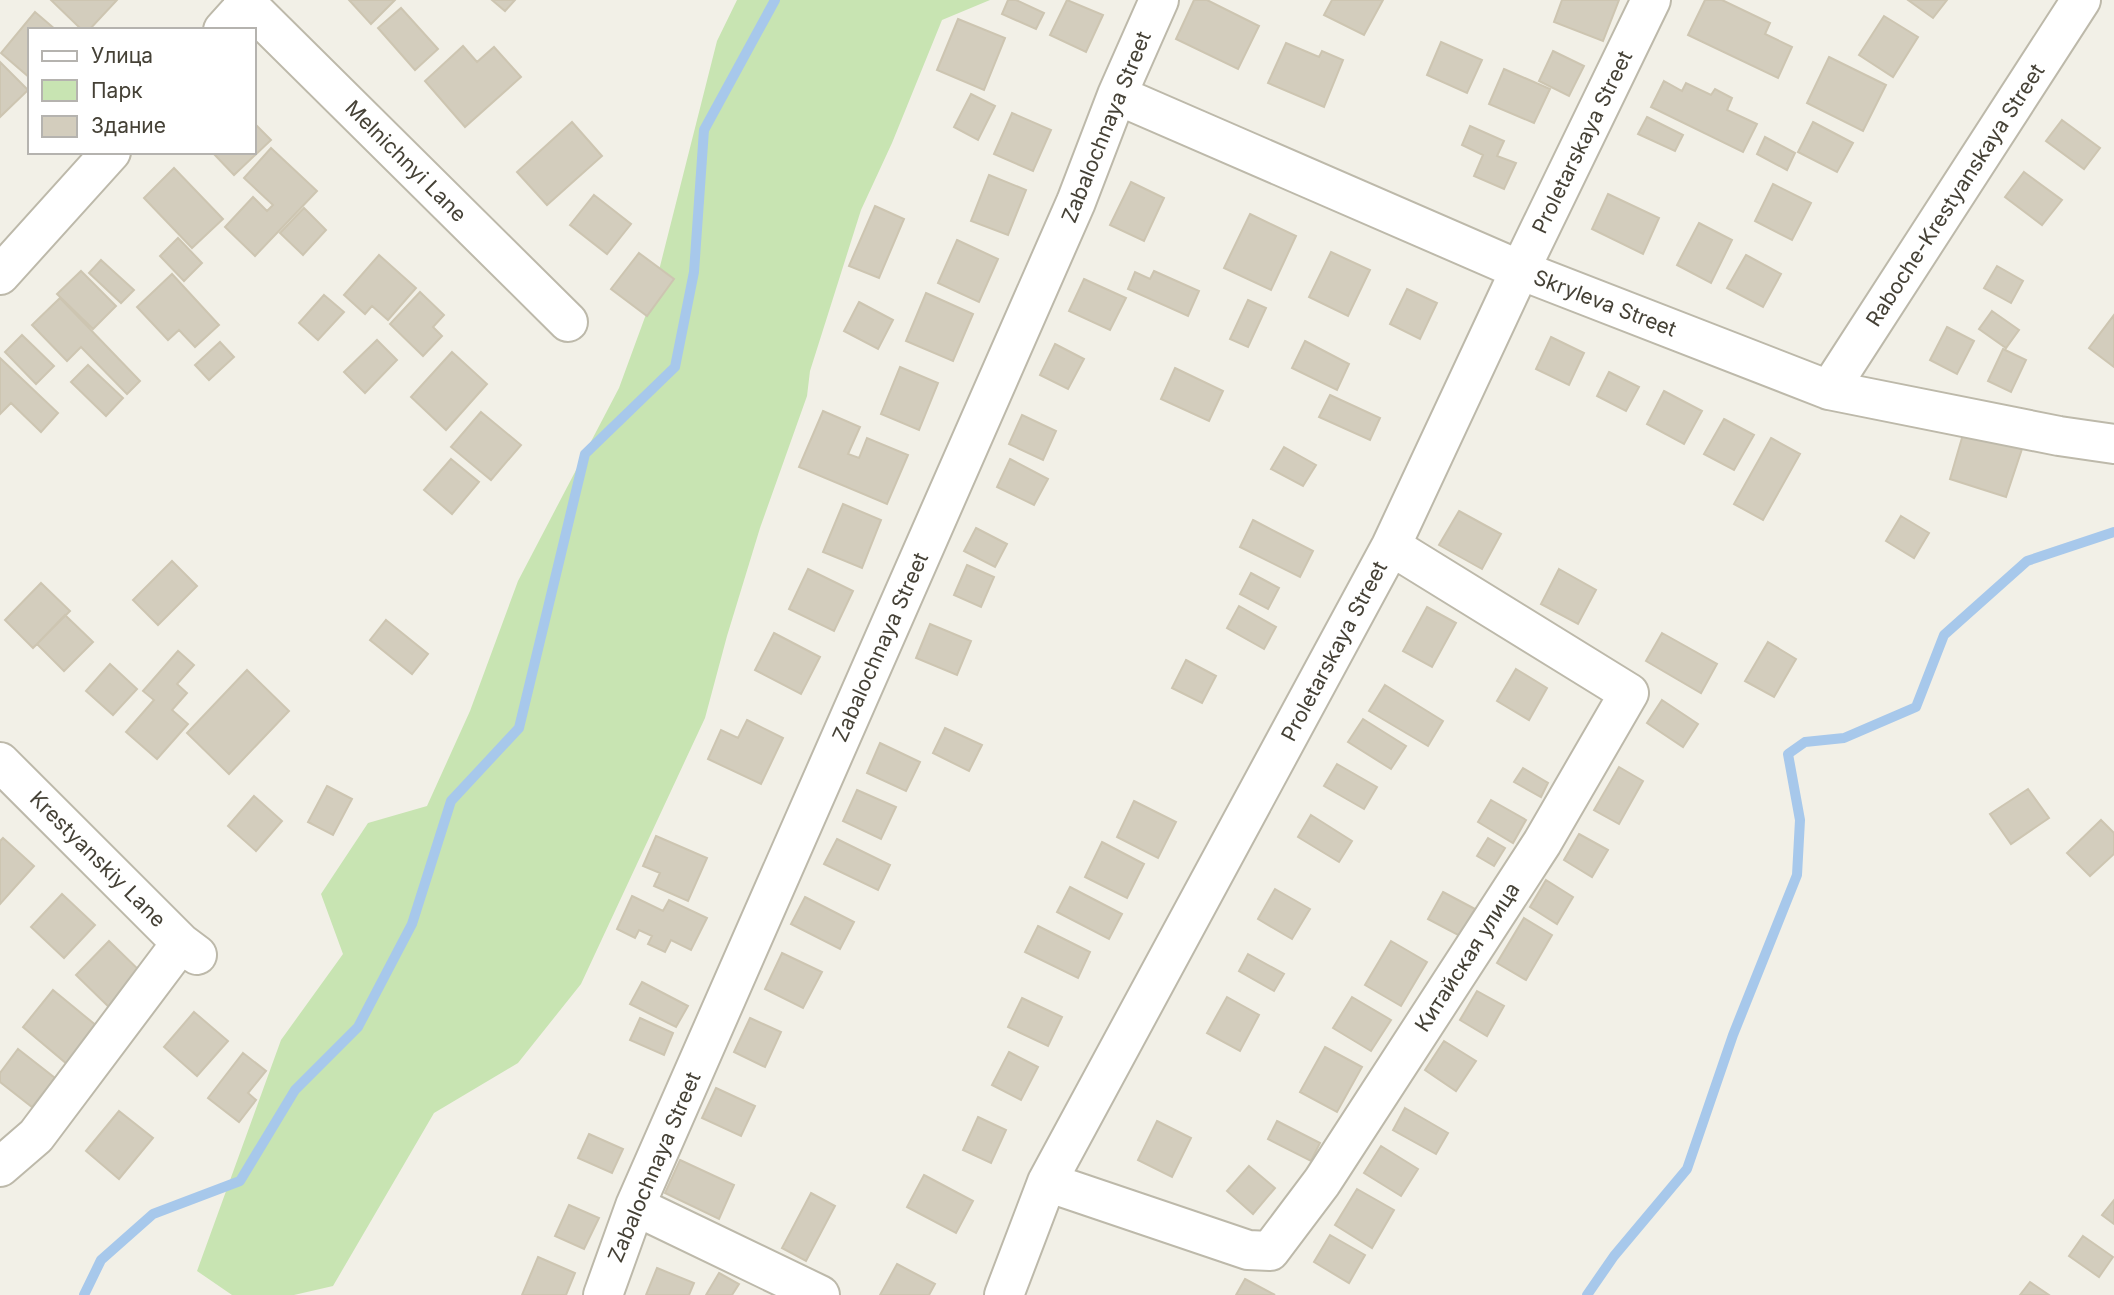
<svg xmlns="http://www.w3.org/2000/svg" width="2114" height="1295" font-family="Inter,sans-serif">
<rect width="100%" height="100%" fill="#f2f0e7"/>
<!-- green -->
<path fill="#c8e4b2" d="M737,0H990L942,20L892,143L861,210L810,371L807,396L760,528L727,636L705,718L581,984L518,1063L434,1113L333,1286L294,1295H232L197,1271L281,1040L343,954L321,894L368,823L427,806L470,711L518,581L619,388L652,298L717,41Z"/>
<g fill="none" stroke-linecap="round" stroke-linejoin="round">
<!-- stream -->
<path stroke="#a7c8eb" stroke-width="10" d="M84,1295L101,1260L153,1214L240,1181L295,1090L358,1027L412,924L451,801L519,728L585,454L675,367L694,272L704,130L775,0
M1587,1295L1614,1256L1687,1169L1733,1035L1797,875L1800,820L1788,754L1805,742L1844,738L1916,707L1944,635L2027,561L2114,532"/>
</g>
<!-- building -->
<path fill="#d3cdbd" stroke="#cdc5b1" stroke-width="2" d="M51,0H117L89,30H82Z
M349,0H395L371,24Z
M492,0H515L505,11Z
M1008,0H1016L1044,13L1036,29L1002,14Z
M1067,0L1103,15L1086,52L1050,35Z
M1194,0H1207L1259,26L1238,69L1176,39Z
M1332,0H1383L1364,35L1324,15Z
M1562,0H1619L1603,41L1554,22Z
M1705,0H1722L1770,23L1765,34L1792,47L1778,78L1688,35Z
M1908,0H1947L1933,18Z
M401,8L438,49L415,70L378,28Z
M35,12L56,30H30V78L1,53Z
M1884,16L1918,37L1893,77L1859,55Z
M958,19L1005,38L984,90L937,70Z
M1441,42L1482,60L1467,93L1427,75Z
M1286,43L1319,57L1322,51L1343,60L1324,107L1268,83Z
M463,46L477,62L494,47L521,77L465,127L425,81Z
M1553,51L1584,66L1569,96L1539,81Z
M1829,57L1886,85L1863,131L1807,103Z
M0,62L28,90L0,117Z
M1504,69L1550,89L1534,123L1489,104Z
M1664,81L1682,91L1686,83L1711,95L1715,89L1732,98L1727,110L1757,124L1743,152L1651,107Z
M971,94L995,106L978,140L954,127Z
M1012,113L1051,130L1033,171L994,154Z
M1647,117L1683,135L1675,151L1638,134Z
M2062,120L2100,148L2084,169L2046,141Z
M572,122L602,156L547,205L517,172Z
M1813,122L1853,143L1837,172L1798,152Z
M254,123L271,140L234,175L212,152H254Z
M1470,126L1504,141L1497,156L1516,163L1504,189L1474,176L1483,155L1462,145Z
M1765,137L1795,153L1787,170L1757,154Z
M271,148L317,191L255,256L225,227L253,197L267,211L273,205L244,178Z
M174,168L223,219L192,248L144,198Z
M2024,172L2062,200L2042,225L2005,197Z
M989,175L1026,190L1008,235L971,221Z
M1131,182L1164,198L1144,241L1110,225Z
M1773,184L1811,203L1792,240L1755,221Z
M1608,194L1659,218L1643,254L1592,229Z
M594,195L631,224L607,254L570,225Z
M875,206L904,219L879,278L849,266Z
M304,208L326,230L303,255L280,233Z
M1250,214L1296,236L1271,290L1224,268Z
M1699,223L1732,240L1711,283L1677,265Z
M178,238L202,263L184,281L160,256Z
M957,240L998,259L979,302L938,283Z
M1331,252L1370,270L1348,316L1309,297Z
M639,253L674,279L647,316L611,289Z
M379,255L416,288L388,320L372,306L365,314L344,295Z
M1746,255L1781,274L1763,307L1727,288Z
M101,260L134,290L121,303L89,273Z
M1997,266L2023,281L2011,303L1984,288Z
M81,271L116,306L93,329L57,294Z
M1154,271L1199,291L1188,316L1128,289L1135,272L1150,279Z
M172,274L219,325L195,347L179,330L168,340L137,307Z
M1084,279L1126,298L1110,330L1069,311Z
M1407,289L1437,303L1420,339L1390,324Z
M420,292L444,315L433,327L442,336L423,356L390,324Z
M926,293L973,314L953,361L906,341Z
M324,295L344,312L318,340L299,323Z
M60,298L140,381L127,394L81,347L67,361L32,325Z
M1248,300L1266,308L1248,347L1230,339Z
M859,302L893,320L878,349L844,331Z
M1992,311L2019,330L2006,348L1979,329Z
M2114,315V367L2089,348Z
M1947,327L1974,341L1957,374L1930,360Z
M22,335L54,366L36,384L5,352Z
M1551,337L1584,353L1569,385L1536,369Z
M377,340L397,360L365,393L344,372Z
M1305,341L1349,364L1337,390L1292,368Z
M220,342L234,357L209,380L195,365Z
M1055,344L1084,359L1068,389L1040,375Z
M2003,349L2026,360L2011,392L1988,381Z
M452,352L487,384L446,430L411,397Z
M0,358L58,413L41,432L11,403L0,414Z
M88,365L123,398L106,416L71,382Z
M900,367L938,383L919,430L881,414Z
M1175,368L1223,391L1209,421L1161,399Z
M1609,372L1639,387L1626,411L1597,396Z
M1664,391L1702,411L1684,444L1647,424Z
M1330,395L1380,418L1370,440L1319,417Z
M823,411L860,427L848,454L859,458L867,438L908,455L887,504L799,467Z
M481,412L521,445L491,480L451,447Z
M1022,415L1056,431L1043,460L1009,444Z
M1724,419L1754,435L1734,470L1704,454Z
M1964,431L2022,449L2006,497L1950,479Z
M1771,438L1800,454L1763,520L1734,504Z
M1284,447L1316,465L1303,486L1271,469Z
M451,459L479,482L452,514L424,490Z
M1010,459L1048,479L1034,505L997,487Z
M843,504L881,520L862,568L823,552Z
M1459,511L1501,534L1482,569L1439,545Z
M1901,516L1929,533L1914,558L1886,541Z
M1253,520L1313,551L1300,577L1240,547Z
M976,528L1007,544L995,567L964,551Z
M172,561L197,586L158,625L133,600Z
M967,565L994,577L981,607L954,595Z
M808,569L853,591L834,631L789,609Z
M1559,569L1596,590L1578,624L1541,604Z
M1251,573L1279,588L1268,609L1240,594Z
M41,583L70,611L33,648L5,620Z
M1239,606L1276,627L1264,649L1227,628Z
M1427,607L1456,623L1432,667L1403,651Z
M65,615L93,642L64,671L37,644Z
M386,620L428,654L412,674L370,640Z
M930,624L971,641L957,675L916,658Z
M774,633L820,657L801,694L755,670Z
M1662,633L1717,664L1701,693L1646,661Z
M1768,642L1796,659L1774,697L1745,681Z
M178,651L194,665L177,684L187,693L172,710L188,724L157,759L126,732L154,700L143,691Z
M1186,660L1216,676L1202,703L1172,688Z
M110,664L137,689L113,715L86,691Z
M1516,669L1547,688L1529,720L1497,701Z
M247,670L289,711L229,774L187,733Z
M1385,685L1443,721L1428,746L1369,711Z
M1662,700L1698,724L1683,747L1647,723Z
M1363,719L1406,746L1391,769L1348,742Z
M747,720L783,738L761,784L708,759L721,730L738,738Z
M945,728L982,745L969,771L933,753Z
M880,743L920,762L906,791L867,773Z
M1337,764L1377,787L1364,809L1324,786Z
M1619,767L1643,781L1619,824L1594,810Z
M1523,768L1548,783L1541,797L1514,782Z
M327,786L352,799L333,835L308,822Z
M2028,789L2049,818L2011,844L1990,814Z
M857,790L896,807L881,839L843,821Z
M254,796L282,821L256,851L228,826Z
M1491,800L1526,820L1513,843L1478,822Z
M1134,801L1176,822L1158,858L1117,837Z
M1311,815L1352,841L1339,862L1298,837Z
M2101,820L2114,833V854L2090,876L2067,853Z
M1579,834L1608,850L1592,877L1564,860Z
M656,836L707,858L688,901L654,886L660,873L643,866Z
M3,838L34,866L0,904V841Z
M1488,838L1505,848L1494,866L1477,856Z
M837,839L890,865L878,890L824,864Z
M1102,842L1144,864L1127,898L1085,877Z
M1546,880L1573,897L1557,924L1530,907Z
M1070,887L1122,914L1109,939L1057,912Z
M1275,889L1310,909L1292,939L1258,919Z
M1443,892L1475,909L1460,936L1428,919Z
M62,894L95,925L64,958L31,927Z
M632,896L663,911L669,900L707,918L691,950L671,940L665,952L648,944L652,936L639,930L635,938L617,929Z
M805,897L854,922L840,949L791,924Z
M1524,918L1552,935L1526,980L1497,963Z
M1038,926L1090,952L1078,978L1025,952Z
M109,941L145,976L112,1010L76,975Z
M1391,941L1427,962L1401,1006L1365,985Z
M782,953L822,972L803,1008L765,989Z
M1248,954L1284,974L1274,991L1239,971Z
M642,982L688,1006L676,1027L630,1004Z
M53,990L98,1027L67,1064L23,1027Z
M1477,991L1504,1006L1487,1036L1460,1020Z
M1227,997L1259,1015L1240,1051L1207,1033Z
M1352,997L1391,1020L1371,1051L1333,1028Z
M1022,998L1062,1017L1048,1046L1008,1027Z
M194,1012L228,1041L197,1076L164,1047Z
M640,1018L673,1033L664,1055L630,1040Z
M750,1018L781,1032L765,1067L734,1052Z
M1444,1041L1476,1061L1456,1091L1425,1070Z
M1325,1047L1362,1067L1337,1112L1300,1092Z
M18,1049L55,1078L32,1107L0,1082V1073Z
M1009,1052L1038,1067L1021,1100L992,1085Z
M243,1053L266,1071L248,1093L256,1100L239,1122L208,1098Z
M716,1088L755,1106L741,1136L702,1118Z
M1405,1108L1448,1133L1436,1154L1393,1130Z
M119,1111L153,1138L119,1179L86,1151Z
M978,1117L1006,1130L991,1163L963,1150Z
M1157,1121L1191,1138L1172,1177L1138,1160Z
M1277,1121L1320,1143L1311,1161L1268,1139Z
M589,1134L623,1149L612,1173L578,1158Z
M1381,1146L1418,1169L1401,1196L1364,1173Z
M680,1160L734,1185L719,1219L665,1193Z
M1249,1166L1275,1188L1253,1214L1227,1191Z
M924,1175L973,1201L956,1233L907,1207Z
M1357,1189L1394,1210L1372,1248L1335,1225Z
M811,1193L835,1206L806,1261L782,1248Z
M2114,1200V1224L2102,1215Z
M569,1205L599,1218L584,1249L555,1236Z
M1330,1235L1365,1255L1349,1283L1314,1262Z
M2083,1236L2113,1257L2099,1277L2069,1256Z
M538,1257L575,1273L566,1295H522Z
M897,1264L935,1284L929,1295H880Z
M657,1268L694,1283L689,1295H646Z
M719,1273L739,1284L732,1295H706Z
M1245,1279L1275,1295H1236Z
M2030,1282L2049,1295H2020Z"/>
<g fill="none" stroke-linecap="round" stroke-linejoin="round">
<!-- minor casing -->
<g stroke="#bdb9aa" stroke-width="42">
<path id="minor" d="M243,0L568,322
M223,30L250,0
M1117,95L1520,270L1829,390L2059,436L2114,444
M0,275L111,152
M1829,390L2081,0
M0,762L181,943L197,955
M0,1167L36,1136L181,943
M1047,1182L1248,1250L1270,1251L1322,1182L1542,843L1629,693L1391,546
M635,1206L820,1295
M603,1295L635,1206L1076,202L1117,95L1159,0
M1004,1295L1047,1182L1391,546L1520,270L1651,0"/>
</g>
<!-- minor -->
<use href="#minor" stroke="#fff" stroke-width="38"/>
</g>
<g text-anchor="middle" dominant-baseline="central" stroke-width="5" stroke-linejoin="round" paint-order="stroke">
<!-- street labels -->
<g font-size="21" fill="#454136" stroke="#fff">
<text transform="translate(1106 127) rotate(-68)">Zabalochnaya Street</text>
<text transform="translate(1582 142) rotate(-64)">Proletarskaya Street</text>
<text transform="translate(406 161) rotate(45)">Melnichnyi Lane</text>
<text transform="translate(1955 195) rotate(-57)">Raboche-Krestyanskaya Street</text>
<text transform="translate(1605 303) rotate(21)">Skryleva Street</text>
<text transform="translate(880 647) rotate(-66)">Zabalochnaya Street</text>
<text transform="translate(1334 651) rotate(-62)">Proletarskaya Street</text>
<text transform="translate(98 859) rotate(45)">Krestyanskiy Lane</text>
<text transform="translate(1467 957) rotate(-57)">Китайская улица</text>
<text transform="translate(654 1167) rotate(-67)">Zabalochnaya Street</text>
</g>
</g>
<!-- legend -->
<rect x="28" y="28" width="228" height="126" fill="#ffffff" stroke="#b5b3af" stroke-width="2"/>
<rect x="42" y="51" width="35" height="10" fill="#ffffff" stroke="#b5b3af" stroke-width="2"/>
<text x="91" y="63" font-size="21" fill="#454136">Улица</text>
<rect x="42" y="80" width="35" height="21" fill="#c8e4b2" stroke="#b5b3af" stroke-width="2"/>
<text x="91" y="98" font-size="21" fill="#454136">Парк</text>
<rect x="42" y="116" width="35" height="21" fill="#d3cdbd" stroke="#b5b3af" stroke-width="2"/>
<text x="91" y="133" font-size="21" fill="#454136">Здание</text>
</svg>
